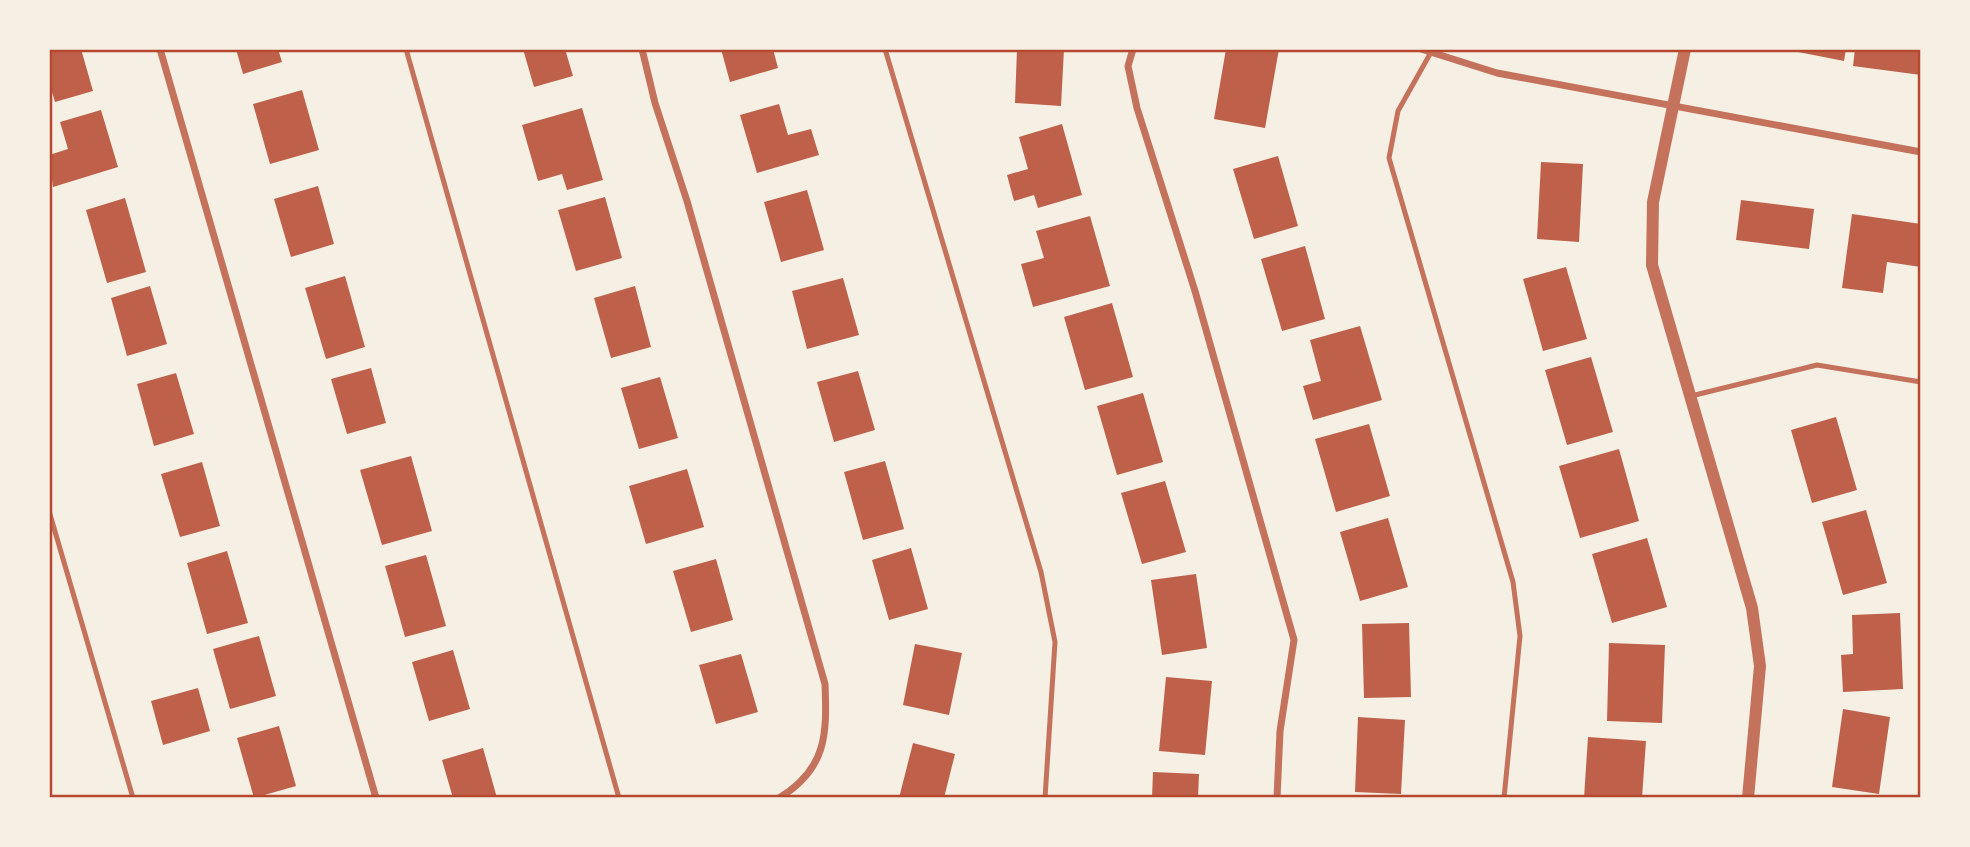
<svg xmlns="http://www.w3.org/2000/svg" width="1970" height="847" font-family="'Noto Sans',sans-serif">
<rect width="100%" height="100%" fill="#f6efe4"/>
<!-- building -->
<path fill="#bf614a" d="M49,49H81L93,91L55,102L49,82Z
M236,49H278L282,62L243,74Z
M523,49H565L573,76L534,87Z
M721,49H773L778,68L730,82Z
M1017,49H1064L1061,106L1015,103Z
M1226,49H1279L1265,128L1214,119Z
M1783,49H1846L1844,61Z
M1855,49H1921V75L1853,66Z
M302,90L319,150L270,164L253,104Z
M779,104L788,135L811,129L819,155L757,173L740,115Z
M582,108L603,180L567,190L562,174L538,181L522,125Z
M101,110L118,167L53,187L49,155L68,149L60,122Z
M1062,124L1082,195L1038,208L1034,195L1014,201L1007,175L1028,169L1019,137Z
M1278,156L1298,226L1254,239L1233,169Z
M1541,162L1583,164L1579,242L1537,239Z
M318,186L334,244L291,257L274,199Z
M807,190L824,250L781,262L764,202Z
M605,197L622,258L576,271L558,210Z
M125,198L146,272L107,283L86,210Z
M1741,200L1814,209L1809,249L1736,240Z
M1852,214L1921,224V267L1887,262L1883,293L1842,288Z
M1090,216L1110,286L1033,307L1021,264L1044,258L1036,231Z
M1305,246L1325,319L1282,331L1261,259Z
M1566,267L1587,339L1543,351L1523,279Z
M345,276L365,347L326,359L305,288Z
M843,278L859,335L807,349L792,291Z
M150,286L167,344L127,356L111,298Z
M635,286L651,347L611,358L594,298Z
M1112,303L1133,377L1085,390L1064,317Z
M1360,326L1382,400L1313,420L1303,386L1321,381L1310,340Z
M1591,357L1613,432L1567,445L1545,370Z
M371,368L386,423L347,434L331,379Z
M858,371L875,430L834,442L817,382Z
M176,373L194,434L154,446L137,384Z
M660,377L678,438L639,449L621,388Z
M1143,393L1163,462L1117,475L1097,406Z
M1836,417L1857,490L1812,503L1791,430Z
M1369,424L1390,496L1336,512L1315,439Z
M1619,449L1639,521L1580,538L1559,466Z
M411,456L432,531L382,545L360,470Z
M885,461L904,529L863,540L844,472Z
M202,462L220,526L180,537L161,474Z
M687,469L704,527L646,544L629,486Z
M1165,481L1186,552L1142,564L1121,493Z
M1866,510L1887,583L1843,595L1822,522Z
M1388,518L1408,587L1360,601L1340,532Z
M1647,538L1667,607L1612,623L1592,554Z
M911,548L928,609L889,620L872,560Z
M227,551L248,623L207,634L187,563Z
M426,555L446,626L405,637L385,566Z
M716,559L733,620L691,632L673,571Z
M1196,574L1207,648L1162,655L1151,580Z
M1900,613L1903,689L1843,692L1841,655L1853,654L1852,615Z
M1409,623L1411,697L1364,698L1362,624Z
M259,636L276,696L230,709L213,649Z
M1609,643L1665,645L1662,723L1607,721Z
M915,644L962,653L949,715L903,705Z
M453,650L470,709L429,721L412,662Z
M741,654L758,712L716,724L699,665Z
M1166,677L1212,681L1205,755L1159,751Z
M198,688L210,731L163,745L151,701Z
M1843,709L1890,717L1879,794L1832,787Z
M1358,717L1405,720L1401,794L1355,792Z
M279,726L296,786L254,798L237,738Z
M1588,737L1646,741L1642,798H1584Z
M913,743L955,754L944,798H899Z
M483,748L497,798H453L442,760Z
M1153,772L1199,774L1198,798H1152Z"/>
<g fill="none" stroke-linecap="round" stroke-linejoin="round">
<!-- service -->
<path stroke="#c5725c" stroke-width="5" d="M406,49L619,798
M885,49L1041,572L1055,642L1045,798
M1430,54L1398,111L1389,158L1513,582L1520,636L1504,798
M1691,396L1817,365L1921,382
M49,511L133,798"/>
<!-- minor -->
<path stroke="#c5725c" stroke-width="7" d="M160,49L376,798
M642,49L655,103L687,201L825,684C827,734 827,769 779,798
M1133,49L1128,66L1137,108L1195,291L1294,640L1280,731L1277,798
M1421,49L1497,73L1921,152"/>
<!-- tertiary -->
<path stroke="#c5725c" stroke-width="12" d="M1685,49L1653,202L1652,265L1752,608L1760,666L1748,798"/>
</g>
<!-- border -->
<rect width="1970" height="847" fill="none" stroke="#f6efe4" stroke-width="102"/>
<rect x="51" y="51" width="1868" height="745" fill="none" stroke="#b5482f" stroke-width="2.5"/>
</svg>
